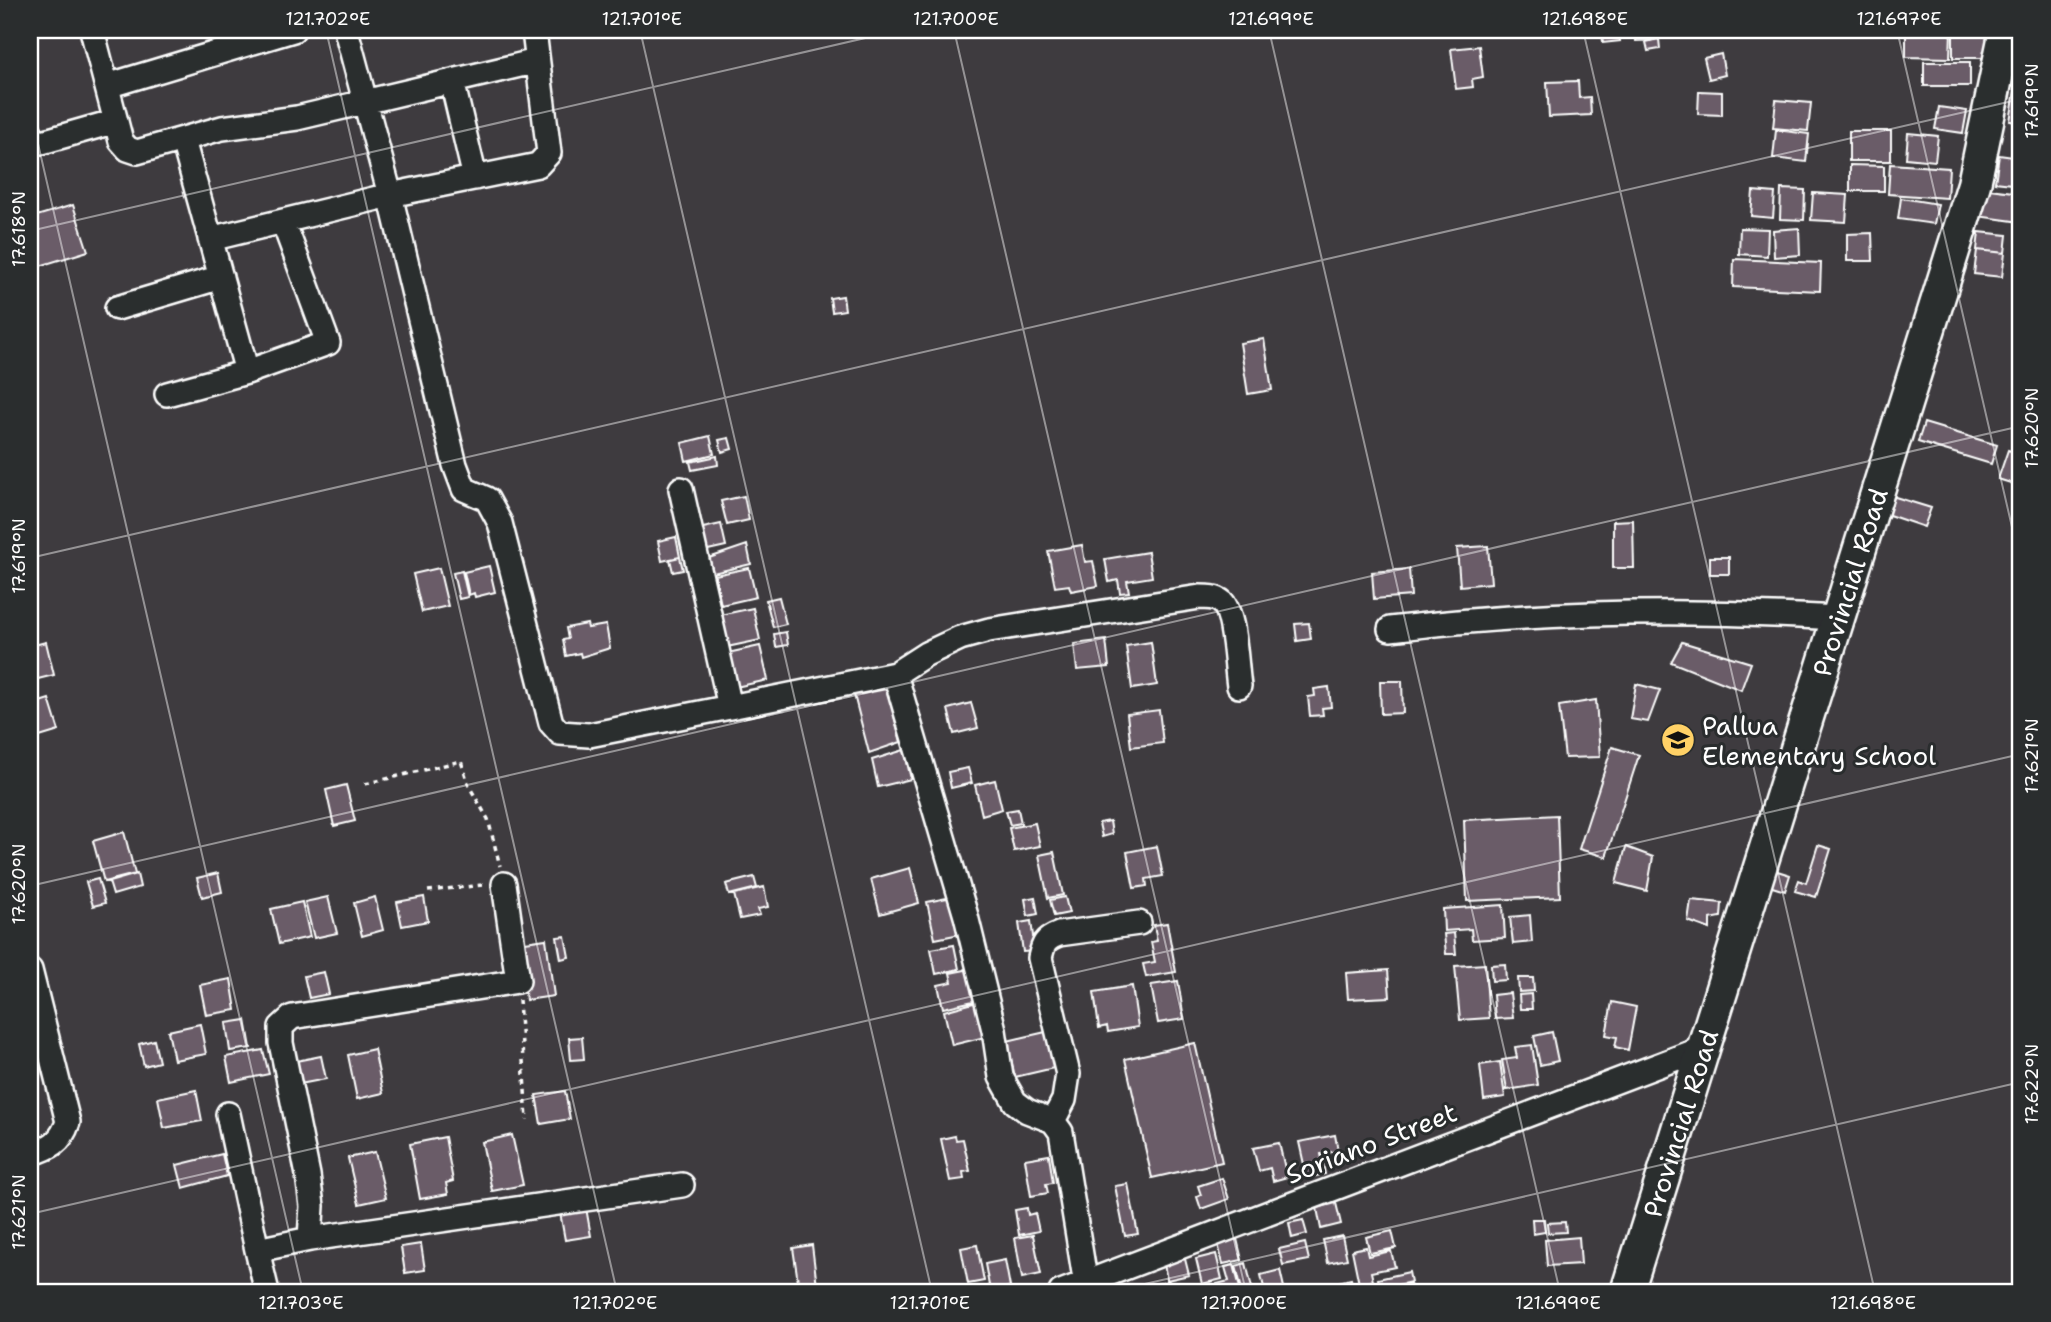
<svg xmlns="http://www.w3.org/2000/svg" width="2051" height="1322" font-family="'Shantell Sans',sans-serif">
<rect width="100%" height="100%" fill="#3e3b3f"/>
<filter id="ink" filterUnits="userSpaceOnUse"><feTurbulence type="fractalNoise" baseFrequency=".0143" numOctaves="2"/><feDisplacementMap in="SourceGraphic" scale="14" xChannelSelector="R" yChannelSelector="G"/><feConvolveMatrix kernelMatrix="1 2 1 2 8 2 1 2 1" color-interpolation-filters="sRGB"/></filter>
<g filter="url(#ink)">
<!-- building -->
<path fill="#6b5c68" stroke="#fff" stroke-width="2" d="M1602,30H1619L1620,41L1603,43Z
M1636,30H1654L1655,40L1636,41Z
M1906,30H1951L1950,58L1906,57Z
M1953,30H1991L1990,58H1953Z
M1659,39L1660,49L1648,51L1646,42Z
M1479,46L1483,77L1472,79L1473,87L1456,89L1451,49Z
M1721,54L1725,75L1709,79L1704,58Z
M2011,55L2021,57V88L2005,85Z
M1924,62H1970V86H1924Z
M1578,81L1579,98L1590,97L1591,115L1549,117L1547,82Z
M1699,91L1722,92V115L1698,114Z
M2015,91L2021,93V123L2010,121Z
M1776,100L1811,103L1808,131L1773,128Z
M1939,107L1967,111L1963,133L1935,129Z
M1776,130L1809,134L1806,162L1773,158Z
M1849,131H1891V161H1849Z
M1908,133L1938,136L1935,161L1906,158Z
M1999,155L2021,158V185L1995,182Z
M1890,164L1949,168L1947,198L1888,194Z
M1850,165L1884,166V191H1850Z
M1981,188L2021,193V222L1977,216Z
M1781,189L1805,190L1804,220L1780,219Z
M1753,191L1775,193L1773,218L1751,216Z
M1813,193L1848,195L1846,222L1811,220Z
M1901,198L1938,204L1934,224L1898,219Z
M73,205L88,251L30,269V218Z
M1740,228L1768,229L1767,256L1739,254Z
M1799,228L1800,255L1774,257L1773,230Z
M1979,232L2007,235L2005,253L1977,250Z
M1872,233L1873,261H1847V234Z
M1977,250L2005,253L2002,277L1974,274Z
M1734,259L1821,263L1820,291L1733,287Z
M843,296L845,310L832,312L830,298Z
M1264,339L1272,390L1248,394L1240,343Z
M1924,423L1997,445L1991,464L1918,442Z
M710,436L714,454L686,461L682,443Z
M729,438L732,449L722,452L719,440Z
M2008,450L2021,454L2020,486L1998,479Z
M717,456L718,465L692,470L690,462Z
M744,496L749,520L727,525L721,501Z
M1892,496L1931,508L1924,527L1886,514Z
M1633,520L1634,568H1613V521Z
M721,524L726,546L699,552L694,530Z
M676,537L680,557L662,561L658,541Z
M747,545L751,564L713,573L709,558Z
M1082,545L1085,562L1093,561L1098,586L1071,591L1069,585L1055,587L1048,551Z
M1488,546L1491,583L1460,586L1457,548Z
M1148,552L1152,577L1127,581L1129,592L1120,593L1118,580L1109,582L1105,559Z
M680,557L683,570L673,572L670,559Z
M1710,557H1729V574H1710Z
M489,566L495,592L475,597L474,593L469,595L464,572Z
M439,568L448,606L422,612L413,574Z
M749,568L756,597L721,605L715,575Z
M1409,569L1411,596L1374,599L1372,572Z
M462,571L468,597L459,599L453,573Z
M779,597L786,624L773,627L766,600Z
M753,608L760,640L727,647L720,615Z
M1309,623L1311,639L1297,641L1295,624Z
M587,624L588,628L606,625L610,648L581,657L580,653L566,656L563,640L568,639L566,628Z
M786,632L788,645L776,647L774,634Z
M1106,640L1109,667L1077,670L1074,644Z
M46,642L54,675L30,681V646Z
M1151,642L1157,685L1132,689L1126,646Z
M1682,642L1751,663L1741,690L1671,662Z
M760,646L768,680L731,688L723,654Z
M1380,681H1402L1403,713L1381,714Z
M885,682L901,742L869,753L853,691Z
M1636,684L1660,690L1648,722L1630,719Z
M1329,687L1331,707L1322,708L1323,715L1310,716L1308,697L1315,696L1314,689Z
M49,699L59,731L30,740V705Z
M1596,700L1600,757L1565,758L1559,706Z
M971,703L978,728L954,734L948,709Z
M1159,710L1163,743L1131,747L1127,714Z
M1612,747L1639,755L1606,857L1579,849Z
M904,750L911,779L878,787L872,760Z
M968,768L972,783L951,788L948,772Z
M995,780L1002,809L982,815L975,785Z
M346,785L355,821L334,826L326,790Z
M1018,809L1021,823L1010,825L1006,811Z
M1557,815L1560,897L1467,901L1464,820Z
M1110,821L1112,834L1102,837L1099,823Z
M1035,823L1040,846L1014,851L1009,828Z
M124,832L135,874L104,882L93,841Z
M1818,845L1831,849L1816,897L1795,891L1799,880L1806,883Z
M1157,846L1163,876L1146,879L1147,886L1134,888L1127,852Z
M1626,847L1653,857L1647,891L1616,883Z
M1054,852L1063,895L1048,898L1039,855Z
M910,868L919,903L880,914L871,879Z
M1771,869L1790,875L1785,891L1766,885Z
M218,873L222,892L202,897L197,878Z
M137,874L140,887L113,895L109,882Z
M754,877L757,888L729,895L726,884Z
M98,879L105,903L93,906L86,882Z
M764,887L768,907L758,909L760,915L740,919L734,894Z
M328,897L337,933L314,938L305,902Z
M375,897L383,930L362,936L354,903Z
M424,897L428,921L402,926L397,902Z
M952,897L960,934L935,939L927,902Z
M1035,897L1038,914L1028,916L1025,899Z
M1065,897L1069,913L1054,916L1050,900Z
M1691,900L1722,903L1721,917L1710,919V929L1688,921Z
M302,902L310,937L279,944L271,909Z
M1503,905L1505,938L1472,940L1471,929L1444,931L1443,909Z
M1530,915L1532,942L1513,944L1510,917Z
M1031,921L1035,951L1023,952L1019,923Z
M1167,923L1176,972L1146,977L1143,964L1155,962L1151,942L1157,941L1154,925Z
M1454,933L1456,954H1446L1444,934Z
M565,936L569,957L561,959L557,937Z
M546,939L554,996L526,1000L518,943Z
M954,945L959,969L936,974L931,949Z
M1485,964L1489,1018L1460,1020L1455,966Z
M1505,964L1506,980L1492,981L1491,965Z
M975,968L982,999L943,1008L938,985L952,982L950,973Z
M1388,970L1390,997L1348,999L1346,973Z
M324,972L329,994L309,998L304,976Z
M1518,978H1533L1534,991L1519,992Z
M231,979L236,1010L206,1015L200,985Z
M1178,981L1184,1019L1158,1023L1151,985Z
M1132,986L1138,1027L1108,1032L1107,1026L1099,1028L1094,992Z
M1510,993L1513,1018L1495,1019L1493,995Z
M1531,994L1532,1009H1520L1519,995Z
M977,1002L985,1037L952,1045L944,1011Z
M1612,1002L1636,1007L1628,1050L1615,1047L1617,1037L1606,1035Z
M246,1020L251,1048L230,1051L226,1023Z
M200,1024L206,1054L174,1060L168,1031Z
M1050,1031L1058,1067L1015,1077L1007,1041Z
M1552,1032L1558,1061L1540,1065L1534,1036Z
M582,1037L584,1059L571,1060L569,1038Z
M154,1040L159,1062L144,1066L139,1044Z
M1195,1043L1222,1162L1152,1178L1125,1059Z
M1532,1045L1538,1085L1507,1090L1502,1060L1517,1058L1515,1047Z
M374,1049L383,1093L357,1099L348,1055Z
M263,1050L269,1074L231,1082L226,1057Z
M321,1056L326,1079L300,1084L296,1061Z
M1500,1062L1505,1097L1484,1100L1480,1065Z
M196,1090L202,1121L164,1128L158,1098Z
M565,1091L570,1119L541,1124L536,1095Z
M512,1135L523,1185L492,1191L482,1142Z
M1335,1135L1338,1151L1321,1154L1325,1174L1307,1178L1299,1142Z
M955,1136L956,1140L963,1139L970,1171L963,1172L964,1179L950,1181L941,1139Z
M445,1137L453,1181L446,1183L448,1194L420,1199L410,1144Z
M1279,1143L1287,1177L1273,1181L1270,1168L1259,1171L1253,1148Z
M375,1152L386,1198L359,1204L348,1158Z
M222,1154L227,1176L183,1188L177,1165Z
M1049,1155L1053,1183L1046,1184L1048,1193L1031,1196L1025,1159Z
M1222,1178L1229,1199L1201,1209L1197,1197L1201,1195L1198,1186Z
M1128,1184L1138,1234L1125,1236L1115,1186Z
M585,1202L591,1236L565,1240L559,1207Z
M1336,1203L1341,1224L1321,1229L1317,1208Z
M1027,1208L1028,1215L1035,1213L1039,1231L1019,1235L1015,1210Z
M1532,1219H1544L1545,1232L1533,1234Z
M1303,1220L1307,1234L1292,1238L1289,1223Z
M1565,1222L1566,1232L1548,1233L1547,1223Z
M1392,1231L1396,1248L1370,1253L1366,1237Z
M1033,1235L1041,1274L1022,1278L1015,1238Z
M1342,1236L1347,1259L1328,1263L1323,1240Z
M1579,1237L1581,1264L1547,1266L1545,1240Z
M1237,1239L1242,1260L1223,1264L1218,1244Z
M1305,1243L1309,1260L1283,1265L1279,1249Z
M421,1244L425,1270L405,1273L401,1247Z
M812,1245L817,1286L799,1288L793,1248Z
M977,1245L984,1281L968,1284L961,1248Z
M1366,1247L1368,1256L1391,1251L1395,1267L1371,1272L1373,1281L1359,1284L1352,1250Z
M1216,1254L1222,1279L1202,1284L1196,1259Z
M1185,1259L1189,1275L1167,1280L1164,1264Z
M1005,1260L1010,1287L990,1291L985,1264Z
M1246,1263L1252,1288L1242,1290L1236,1266Z
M1234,1265L1241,1292H1219L1217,1284L1229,1281L1225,1267Z
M1280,1270L1285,1292H1265L1261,1275Z
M1409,1272L1411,1282L1380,1289L1378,1279Z
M1351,1279L1354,1292H1332L1330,1284Z
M1169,1281L1171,1292H1148L1146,1287Z
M1410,1284L1412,1292H1380V1291Z"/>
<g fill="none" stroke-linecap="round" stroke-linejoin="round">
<!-- street casing -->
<g stroke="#fff" stroke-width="28">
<path id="street" d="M92,30L121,141L128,149L137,152L222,128L297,118L537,61
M346,30L390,195L455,465L464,489L487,499L500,523L551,723L560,733L589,735L730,707
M452,81L475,178
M107,86L293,30
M30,132L33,138L42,142L116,121
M183,140L247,372
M210,239L390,195L538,165L549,153L534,31
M117,308L221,277
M167,394L247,372L328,343L283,221
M681,489L730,707L895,674L926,654L960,638L989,630L1200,597C1208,597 1216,597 1222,602C1235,614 1236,668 1239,686
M1390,629C1539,611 1688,609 1838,618
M895,674L966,916L994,1030L1001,1077L1015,1102L1027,1111L1053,1121L1061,1132L1086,1285
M30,970L68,1122C61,1143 50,1148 30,1154
M228,1114L257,1250
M1053,1121L1064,1100L1068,1074L1040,958C1043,944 1045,939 1059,934L1139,923
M310,1239L312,1206L308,1175L281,1043V1027L292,1017L518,981L504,884
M267,1292L257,1250L310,1239L682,1185
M1061,1292L1701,1049"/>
</g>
<!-- secondary casing -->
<g stroke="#fff" stroke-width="37">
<g id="secondary">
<path id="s1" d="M1627,1292L1974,184L2006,30"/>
</g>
</g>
<!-- path -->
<path stroke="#fff" stroke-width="3.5" stroke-dasharray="5 5" stroke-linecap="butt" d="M365,784L461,761L469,786L488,819L500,866
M428,891L483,885
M519,1000L527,1120"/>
<!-- street -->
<use href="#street" stroke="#2a2d2e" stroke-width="23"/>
<!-- secondary -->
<use href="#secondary" stroke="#2a2d2e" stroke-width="32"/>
</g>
</g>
<!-- ticks -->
<path fill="none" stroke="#fff" stroke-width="2" stroke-opacity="0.45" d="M326,30L617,1292M640,30L932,1292M954,30L1246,1292M1269,30L1560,1292M1583,30L1875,1292M1897,30L2021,566M30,109L303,1292M30,231L900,30M30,558L2021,99M30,886L2021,426M30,1214L2021,754M1110,1292L2021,1082"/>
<!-- icons -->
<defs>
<g id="school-disc" transform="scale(1.75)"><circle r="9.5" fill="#ffd166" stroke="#2a2d2e"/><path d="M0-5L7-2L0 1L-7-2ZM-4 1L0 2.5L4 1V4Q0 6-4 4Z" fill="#111"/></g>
</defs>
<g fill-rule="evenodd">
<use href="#school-disc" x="1678" y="740"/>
</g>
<g text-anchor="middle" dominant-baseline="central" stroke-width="6" stroke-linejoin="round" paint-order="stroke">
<!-- street labels -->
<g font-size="26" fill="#fff" stroke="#2a2d2e">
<text stroke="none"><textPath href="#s1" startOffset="744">Provincial Road</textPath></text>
<text stroke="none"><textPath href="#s1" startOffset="177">Provincial Road</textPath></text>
<text transform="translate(1371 1143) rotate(-21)">Soriano Street</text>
</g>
<!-- poi labels -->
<g font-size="26" fill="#fff" stroke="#2a2d2e" text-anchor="start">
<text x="1702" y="725">Pallua<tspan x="1702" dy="30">Elementary School</tspan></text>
</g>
</g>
<!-- margin -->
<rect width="2051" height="1322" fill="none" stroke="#2a2d2e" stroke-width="77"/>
<rect x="38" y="38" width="1974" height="1246" fill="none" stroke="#fff" stroke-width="2.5"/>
<g font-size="18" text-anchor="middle" fill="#fff">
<text x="328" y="25">121.702°E</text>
<text x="642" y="25">121.701°E</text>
<text x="956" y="25">121.700°E</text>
<text x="1271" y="25">121.699°E</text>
<text x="1585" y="25">121.698°E</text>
<text x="1899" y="25">121.697°E</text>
<text transform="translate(2032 101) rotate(-90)" y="6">17.619°N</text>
<text transform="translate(19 229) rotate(-90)" y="6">17.618°N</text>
<text transform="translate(2032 428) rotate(-90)" y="6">17.620°N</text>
<text transform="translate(19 556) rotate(-90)" y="6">17.619°N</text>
<text transform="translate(2032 756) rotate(-90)" y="6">17.621°N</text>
<text transform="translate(19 884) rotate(-90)" y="6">17.620°N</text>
<text transform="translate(2032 1084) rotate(-90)" y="6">17.622°N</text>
<text transform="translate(19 1212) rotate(-90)" y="6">17.621°N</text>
<text x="301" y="1309">121.703°E</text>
<text x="615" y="1309">121.702°E</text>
<text x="930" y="1309">121.701°E</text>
<text x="1244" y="1309">121.700°E</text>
<text x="1558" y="1309">121.699°E</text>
<text x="1873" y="1309">121.698°E</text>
</g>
</svg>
